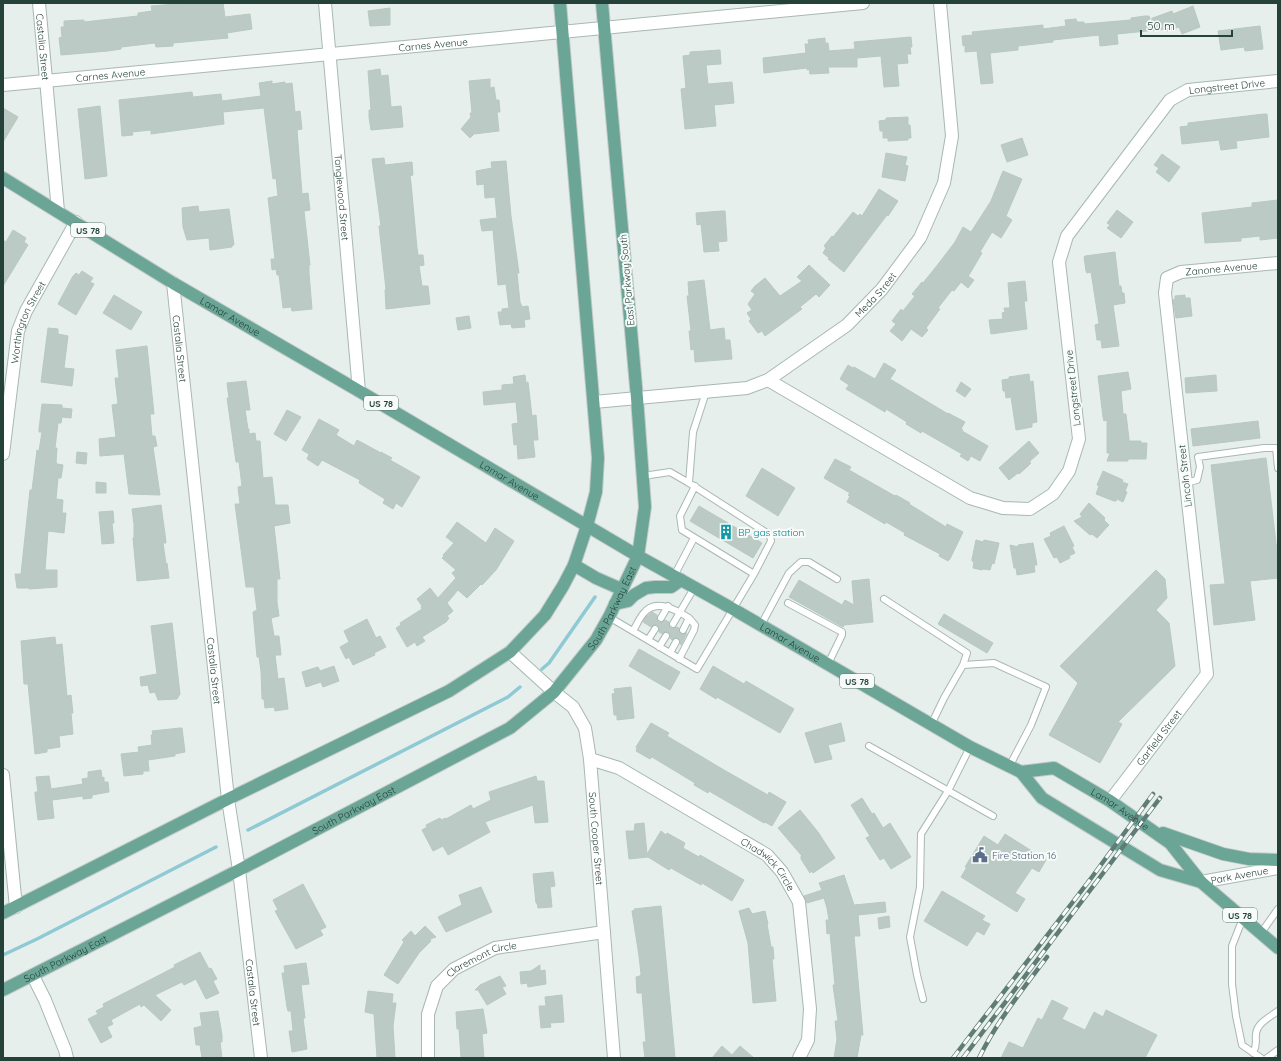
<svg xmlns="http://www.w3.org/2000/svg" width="1281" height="1061" font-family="Quicksand,sans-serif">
<rect width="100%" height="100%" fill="#e6efeb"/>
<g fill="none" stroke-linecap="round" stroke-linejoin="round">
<!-- stream -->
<path stroke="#8ec9d4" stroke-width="3.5" d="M542,669L549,663L595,597
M248,830L508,697L520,687
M3,955L37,939L216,847"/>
</g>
<!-- building -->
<path fill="#bbcac4" stroke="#b8c9c2" d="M190,3H223L225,17L250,14L252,29L227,33L228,38L173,43V46L156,47L155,43L121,47V49L108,51L61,55L59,38L62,37L61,27H64V21L84,20V22L138,16V13L152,11L151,6Z
M1193,6L1200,27L1182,34L1179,27L1167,31V29L1117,34L1118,44L1100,46L1099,35L1053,40V42L1018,46V50L990,53L993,83L981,84L977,51L965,52V45L963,46L962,36L973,35L972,32L1043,25V29L1066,26L1065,20L1076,19L1077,22H1084V24L1131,20V18L1145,16H1149L1150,19L1172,11L1173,14Z
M390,8V25L370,26L368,11Z
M1260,26L1263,49L1245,51L1244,47L1221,50L1218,31Z
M911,37L912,47H910L911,54H907L908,63L897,64L899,86L884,87L881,56L857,58V67H828L829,73L810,74L809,69L807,70V68L764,73L763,58L806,53L805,44H809L808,40L825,38V43H828L829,51L855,49L854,42Z
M720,50L721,64L706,65L708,84L732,82L734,103L714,105L716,126L685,129L681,89L686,88L683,56L690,55V52Z
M380,69L381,76L388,75L391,107L401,106L403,127L371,130L369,117V110H371L368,71Z
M490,79V88L494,87L496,100H499L500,112H497L499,131L474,134L470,138L461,129L471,117L470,113H472L469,81Z
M272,81V84L285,82V84L292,83L295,112L300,111L302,129L297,130L302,194L308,193L310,210L304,211L310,265H309V273L312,309L292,311L291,307L283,308L279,275H277L276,269L272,270L271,259H275L268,198L278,196L276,178L273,179L264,108L223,112L224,124L151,134V130L132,132L133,135L122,136L119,100L192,92L193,97L221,94L222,101L261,96L259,83Z
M100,106L107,176L85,179L78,109Z
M3,108L18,117L3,142Z
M1264,114H1267L1269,137L1236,141L1237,148L1221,150L1219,140L1182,144L1180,127L1188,126V123Z
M908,117V125H910L911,138H908V140L888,141V138H883V131H880L879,121L886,120V118Z
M1022,138L1028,155L1007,162L1001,145Z
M886,153L907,157L905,165L908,166L905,181L882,177Z
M1162,154L1180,167L1169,182L1156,172L1159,168L1154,165Z
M384,158L385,165L412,162L413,175L410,176L411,183L417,248L418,255H423L424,265L419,266L422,286H428L430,304L386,309L385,290H386L379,226H381L372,159Z
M506,161L511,216L519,273H517L518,283L520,302L522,307L528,306L530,319L524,320L525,327L512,328L511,324L500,325L498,312H502V309L509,308L506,284L498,285L493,230L482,231L480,220L497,218L495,197L485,198L484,184L477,185L476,171L492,168L491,162Z
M1003,171L1022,179L1006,216L1012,220L1001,238L992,232L980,252L982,253L969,275L968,276L974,280L968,288L961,282L954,291L952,290L938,308L940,309L926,328L928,330L922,337L911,329L902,341L890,331L896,324L892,321L901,309L903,311L915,296L912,294L922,282L923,283L939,263L955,242L963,227L971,232L991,201Z
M879,189L898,201L888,216L887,215L844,272L828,259L829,258L823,253L826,248L824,246L832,236L833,237L853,212L858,216L860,214L862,216Z
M1278,200V238L1260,240V236L1241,238V241L1205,243L1202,213L1252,207V203Z
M198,206L199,212L229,209L234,245H232V247L210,250L209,238L187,240L183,227L182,208Z
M1117,210L1133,222L1121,238L1107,228L1110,225L1107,223Z
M722,211H725L727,241L718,242L719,251L704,252L701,224L697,225L696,213Z
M13,230L26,238L24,242L28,245L3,286V240L6,242Z
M1115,252L1119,286H1121L1122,293H1124L1125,303L1113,305L1119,346L1102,348L1101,340H1097L1095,325L1098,324L1099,323L1091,272L1087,273L1086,271L1084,257L1085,256Z
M809,265L830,285L819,297L816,294L800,307L802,309L765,336L762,331L758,333L749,321L751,319L747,313L752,310L748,304L755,294L751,291L755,286L765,278L780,296L802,281L797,277Z
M82,271L93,278L90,282L94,284L76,315L58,304L73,276L76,273L79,275Z
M704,280L710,330L724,328L725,340H730L732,359L695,362L694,349L691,350L689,331H691L687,296H689L688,282Z
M1025,281L1027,301H1024L1027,329L991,334L989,320L1003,319L1002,313L1005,312L1004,308H1010L1008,283Z
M114,295L142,312L131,330L103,313Z
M1185,295V298H1190L1192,316L1176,318L1173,300L1175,299V296Z
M469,316L471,328L458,330L456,318Z
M48,328L58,329V334L68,336L64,368L74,369L72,386L41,382Z
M147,346L154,414H150L152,436H155L157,446L153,447L160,495L129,494L124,454L100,456L99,439L116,437L112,405L118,404L115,378H119L116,350Z
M884,363L896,370L890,379L948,414V413L965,422L961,429L963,430L962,431L988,446L980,461L971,456L968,461L960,456L962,454L922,431L921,433L906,424L907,422L886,409L885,412L846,389L849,385L840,379L848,365L853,368L854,367L875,379Z
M1128,372L1131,389L1121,391L1123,414H1126L1129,439V441H1141V443H1147L1146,459H1128V461H1107L1110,453H1107V420L1104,421L1103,417L1098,376Z
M1029,374L1030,382L1033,381L1037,422L1032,423V427L1016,430L1011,397L1006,398L1005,391H1003L1002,380L1009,379V377Z
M525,375L526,383L528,382L532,416L536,415L538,440H533L535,457L518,459L517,444L514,445L512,424L518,423L516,402L484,405L483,392L502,390V385L514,384L513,377Z
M1216,375L1217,391L1186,393L1185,378Z
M246,381L250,410H245L248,429H249V434L255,433L256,441H260L263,478L272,477L275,505H288L290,523L274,526L280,579H277V602L279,616L271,618L274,636H279L281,655H275L278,679L284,678L288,709L275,711L274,707L265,708L264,699H262L261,671L259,657H257L253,612L257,610L254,587H246L235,504H240L238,487L242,486L239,462H236L227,398H229L227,383Z
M961,382L971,389L965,397L956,391Z
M42,404L62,405V408L72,409L71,418L62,417L61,423H58L55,448H57L56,462L57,464L63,465L61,478H58L56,499L63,500L62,513H66L64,533L48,531L45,570H57V587L29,589V588H17L15,574H21L30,490H32L37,450L39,451L42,432H39V429Z
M287,410L301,417L286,441L274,434Z
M319,419L339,430L336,435L354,446L357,440L381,453V452L392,458L390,460L420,477L402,507L396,503L393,509L383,503L385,499L359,483L360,480L322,460L318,466L307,459L309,454L302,450Z
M1258,421L1260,438L1193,446L1191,429Z
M1029,441L1039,453L1029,462L1031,463L1027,467L1019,474L1018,473L1009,480L999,468Z
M77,452L87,453L86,464L76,463Z
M1266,458L1278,560V578L1250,581L1255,620L1214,625L1210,585L1225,584L1211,465Z
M835,459L851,467L849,470L895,496L896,495L910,503L909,504L946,527L947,524L963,532L950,559L948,561L939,556L940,554L904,535L905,533L886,522L885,524L847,502L850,496L848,495L850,493L824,478Z
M762,468L795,488L778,516L746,496Z
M1103,471L1123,480L1122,482L1128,484L1125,491L1127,492L1123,502L1117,499L1116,501H1114L1096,494L1099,486L1097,485Z
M96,482L106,483V493H96Z
M1089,503L1105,518L1104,520L1109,525L1097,538L1092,534L1090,535L1074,521L1082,517L1080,514Z
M161,505L165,534L166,543H163L166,564L167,563L169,578L137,581L133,538H134V524L132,509Z
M699,506L762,543L753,558L690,521Z
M113,511L114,523H112L114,543L102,544L99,512Z
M457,522L486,543L495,528L514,541L496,570L482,585L481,584L467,598L458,590L447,603L453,611L447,616L449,618L446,622L422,637L425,641L417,646L415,642L407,647L396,628L401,625L400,623L422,609L421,607L422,606L417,599L430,588L438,598L456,578L452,573L456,570L442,558L444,556L443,555L454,543L446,537Z
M1064,526L1074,546L1072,547L1075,553L1069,556L1070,558L1060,563L1057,557L1054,558L1044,539L1051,536L1050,533Z
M976,540L983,542L984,540L999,543L994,564L992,563L990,570L983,569L982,570L973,568L974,562L972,561V559Z
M1033,543L1037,565H1034L1035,572L1017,575L1016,568H1014L1010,545L1019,547L1018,545Z
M1156,570L1165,579L1167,598L1156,610L1169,623L1175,666L1118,722L1122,724L1100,763L1049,735L1078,683L1060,666Z
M869,579L873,622L844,625L843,627L789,597L799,580L842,605L845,600L854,605L852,581Z
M652,612L657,615V618L658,622H663L665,620L669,622L670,628H673L677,627L679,628V631L681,634L687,633L681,645L678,638H676L672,640L670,638V634L668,632H664L662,634L659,632V627L657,625H653L651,627L643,622L646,617Z
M944,614L993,643L987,653L938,624Z
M367,619L376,638L380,636L386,647L374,653L375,655L353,665L349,657L346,659L340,647L349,642L344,631Z
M172,623L180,694L177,699L158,700L155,692L150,693L148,685L141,686L140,677L157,674L151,626Z
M55,637L56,645L62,644L67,696L71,695L73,713H71L73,734L59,736L60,747L47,749V752L35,754L28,684H24L21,641Z
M639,649L680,672L670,690L629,666Z
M334,666L339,681L323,687L321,682L306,687L302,672L318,667L320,671Z
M713,666L744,684L746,681L794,709L780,733L717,697L716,699L700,689Z
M631,687L634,718L617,720V715H614L612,694L615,693L614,689Z
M651,723L669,733L667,736L724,770L768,795L769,792L786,802L772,826L765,822L764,823L709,791L708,793L694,785L695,783L652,757L650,759L636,751L637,749L636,747Z
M841,723L845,741L828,745L832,759L815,763L805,733Z
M180,728H182L185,752L175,754V756L148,760L149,771H143V774L124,776L121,754L139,752L138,747L152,745L151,735H153L152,731Z
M101,770L102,778L104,777V782H108L109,792L92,795V798L83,799V796L52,800L54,818L38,820L35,795V792H38L36,777L49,776L51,789L83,784L82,779L88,778V772Z
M536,776L537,781H544L548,822L535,823L533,805L485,822L490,832L448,855L443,846L433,851L422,830L427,827L426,825L440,818L441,820L446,818V819L471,805L473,809L491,800L489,792Z
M862,798L872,814L874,813L883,828L890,823L911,857L891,869L884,858L880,860L866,838L870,836L851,805Z
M800,810L818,832L835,858L813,873L812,871L810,873L801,859V856H802L778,828Z
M644,823L647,854L661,831L666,835L667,833L685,843L683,848L699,857L700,855L744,880L732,901L702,883L701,885L671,868L669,870L648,857L629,859L626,831H634L635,824Z
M1005,834L1046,860L1039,872L1032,868L1015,893L1025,899L1017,912L961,877L967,867H965L984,836L998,845Z
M553,872L555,886L550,887L552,907L538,908L537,903H536L533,874Z
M844,875L854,905L885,902L886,912L858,915L860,936H854L863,1035H861L857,1058H834L837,1039L835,1021H838L833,985H835L830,933L827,934L826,920H829L827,908L824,898L807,903L804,896L822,890L819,883Z
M303,884L326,927L320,930L323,935L296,949L275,911L278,910L273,900Z
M481,887L492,912L446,932L438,917L462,905L459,895Z
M942,891L985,916L982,920L990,924L984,935L977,931L967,946L924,921Z
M661,906L675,1058H645L643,1042H646L642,993H637L636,977L640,976L641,974L639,956L632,911L635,910L634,909Z
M749,908L752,914L765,911L768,924H767L771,947H773L774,959H772L776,1001L753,1003L748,943L739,911Z
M889,916L890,927L879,929L878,918Z
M425,926L436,937L430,939L431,941L419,953L398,984L384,975L404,942L402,940L411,931L415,936Z
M200,952L209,969L211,968L217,979L213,981L219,993L206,999L196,979L184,985L182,982L155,995L171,1010L161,1021L144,1005L141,1007L140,1004L111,1020L113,1024L107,1027L112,1037L101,1043L88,1019L98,1014L96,1011L104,1007L103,1004L175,967L174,965Z
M306,963L309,984L301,985L305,1018H303L307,1049L292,1052L289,1031H293L291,1011H288L287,1007L282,973H285L284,966Z
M540,965V971L545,970L546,984L528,987L527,983L521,984L520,972L531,971Z
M500,976L506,986L502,987L506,994L487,1005L478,990H475L480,985Z
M368,991L393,994L392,1003H396L393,1026L395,1058H377L374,1014L365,1012Z
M562,995L564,1022L550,1023L551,1027L541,1028L539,1006H546L545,997Z
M1052,1000L1068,1008L1062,1019L1085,1030L1094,1012L1103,1017L1106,1010L1157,1035L1145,1058H1001L1009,1042L1023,1048L1038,1018L1042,1020Z
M483,1009L487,1033L482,1034L484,1058H461L459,1029H457L456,1012Z
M218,1011L222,1035V1042H220L222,1058H202L200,1045H196L194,1028L202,1026L200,1013Z
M722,1046L732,1055L740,1046L754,1058H712Z"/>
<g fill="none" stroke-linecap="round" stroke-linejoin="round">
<!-- service casing -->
<g stroke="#a8b8b2" stroke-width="8">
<path id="service" d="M689,483L693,432L706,392
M1186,483L1197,480L1200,467L1198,457L1264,448H1276L1278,468
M695,486L680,516L682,530L754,574
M674,576L694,538
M884,599L967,653L963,665
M788,603L842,632V635L828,664
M609,617L697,669L754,574L771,541L770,535L689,483L670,472L643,476
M661,618L668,606
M673,624L694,588
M761,625L789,573L801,562H809L837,579
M633,631C636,626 639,619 643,614C655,598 675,609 689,618L683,630
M648,640L655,629
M659,647L666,636
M670,653L676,642
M679,659L694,630L695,625L689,618
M931,725L944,698L963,665L994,663L1046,687L1031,725L1009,767
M869,746L993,816
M1243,918L1232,946V984L1236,1016L1242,1045L1261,1058
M1261,933L1278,909
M923,999L917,975L910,937L920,887L921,834L948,791L970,747
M1253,1053C1258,1043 1255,1043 1256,1034C1257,1023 1270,1017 1278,1011
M1267,1058L1278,1050"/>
</g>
<!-- minor casing -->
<g stroke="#a8b8b2" stroke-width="14">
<g id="minor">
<path id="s1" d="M39,3L58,211"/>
<path id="s2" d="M325,3L359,391"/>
<path id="s3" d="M3,85C290,57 576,32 863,3"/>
<path id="s4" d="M768,380L970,498L1003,508L1030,509L1053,494L1069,471L1079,439L1059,262L1067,236L1170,100L1188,90L1278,81"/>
<path id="s5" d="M594,402L747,388L768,380L847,325L882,289L920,238L944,183L952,136L940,3"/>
<path id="s6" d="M3,454L18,331L26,311L76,222"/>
<path id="s7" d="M590,759L619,768L767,855L782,872L799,902L810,1009L808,1040L799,1058"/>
<path d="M3,775L16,907"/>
<path id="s8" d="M1110,801L1207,674L1165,293L1167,278L1181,272L1278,263"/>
<path d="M33,976L45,1000L65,1050L67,1058"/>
<path id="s9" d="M428,1058V1014L437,986L454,969L495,948L604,932"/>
</g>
</g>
<!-- tertiary casing -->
<g stroke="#a8b8b2" stroke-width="14">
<g id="tertiary">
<path id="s10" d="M173,283L228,799L239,870L261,1058"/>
<path id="s11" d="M510,652L554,692L573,707L585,728L590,759L614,1058"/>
</g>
</g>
<!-- secondary casing -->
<g stroke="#a4bbb3" stroke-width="14">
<g id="secondary">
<path id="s12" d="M1201,882L1278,868"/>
</g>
</g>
<!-- primary casing -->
<g stroke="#c2cac8" stroke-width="14">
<g id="primary">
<path id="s13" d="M3,178L173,283L359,391L638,556L733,609L970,747L1021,772L1042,798L1160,870L1201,882"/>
<path d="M574,565L596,578L621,589"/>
<path d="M615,604L628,601L634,595L646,588L655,587H671L681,580"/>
<path id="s14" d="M1021,772L1054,768L1110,801L1170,843L1201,882L1278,948"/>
<path d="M1163,833L1223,854L1249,859L1278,860"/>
<path d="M3,913L228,799L449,691L510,652L545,615L563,586L574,565L587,526L596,492L598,458L560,3"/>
<path id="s15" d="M3,990L239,870L510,728L554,692L596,640L609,617L638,556L645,507L637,398L602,3"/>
</g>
</g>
<!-- service -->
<use href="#service" stroke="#fff" stroke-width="6"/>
<!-- minor -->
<use href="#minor" stroke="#fff" stroke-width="12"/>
<!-- tertiary -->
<use href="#tertiary" stroke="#fff" stroke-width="12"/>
<!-- secondary -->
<use href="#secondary" stroke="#fff" stroke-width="12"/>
<!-- primary -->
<use href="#primary" stroke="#6aa596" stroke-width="12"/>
<!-- rail casing -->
<g stroke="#5f7d75" stroke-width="4.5">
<path id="rail" d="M953,1058L1092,877L1153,794
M963,1058L1160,798
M979,1058C997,1021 1023,989 1047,957"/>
</g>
<!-- rail -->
<use href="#rail" stroke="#f7fbf9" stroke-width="3" stroke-dasharray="9" stroke-linecap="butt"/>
</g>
<!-- icons -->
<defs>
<g id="building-bare" transform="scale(1.2)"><path d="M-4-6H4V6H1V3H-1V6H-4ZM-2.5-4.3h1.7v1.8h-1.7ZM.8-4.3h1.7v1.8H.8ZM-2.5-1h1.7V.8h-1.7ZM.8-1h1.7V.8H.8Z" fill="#0f9aa8" stroke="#f7fbf9" stroke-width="2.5" paint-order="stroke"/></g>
<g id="civic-bare" transform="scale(1.2)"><path d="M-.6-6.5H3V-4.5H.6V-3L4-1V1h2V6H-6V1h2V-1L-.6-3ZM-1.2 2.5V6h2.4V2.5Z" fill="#5c6f8a" stroke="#f7fbf9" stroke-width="2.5" paint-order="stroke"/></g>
</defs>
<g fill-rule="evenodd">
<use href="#building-bare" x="726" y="532"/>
<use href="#civic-bare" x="980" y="855"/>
</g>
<g text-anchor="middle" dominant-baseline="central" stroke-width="4" stroke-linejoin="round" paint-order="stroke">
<!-- shield labels -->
<g fill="#f7fbf9" stroke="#637a73" stroke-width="1">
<rect x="71" y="223" width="34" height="14" rx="3"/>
<rect x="364" y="396" width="34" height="14" rx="3"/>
<rect x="840" y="674" width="34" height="14" rx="3"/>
<rect x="1223" y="908" width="34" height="14" rx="3"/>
</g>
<g font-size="9" font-weight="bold" fill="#24423a">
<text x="88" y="230">US 78</text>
<text x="381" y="403">US 78</text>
<text x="857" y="681">US 78</text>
<text x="1240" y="915">US 78</text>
</g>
<!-- street labels -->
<g font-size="10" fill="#24423a" stroke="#f7fbf9">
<text stroke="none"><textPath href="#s3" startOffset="432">Carnes Avenue</textPath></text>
<text stroke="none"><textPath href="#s1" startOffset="44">Castalia Street</textPath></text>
<text stroke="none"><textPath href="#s3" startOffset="108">Carnes Avenue</textPath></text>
<text stroke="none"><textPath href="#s4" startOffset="820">Longstreet Drive</textPath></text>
<text stroke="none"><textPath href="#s2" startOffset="195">Tanglewood Street</textPath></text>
<text stroke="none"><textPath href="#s8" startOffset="614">Zanone Avenue</textPath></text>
<text transform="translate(627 280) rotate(-95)">East Parkway South</text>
<text stroke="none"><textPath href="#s5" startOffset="314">Meda Street</textPath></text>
<text stroke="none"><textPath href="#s13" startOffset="266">Lamar Avenue</textPath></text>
<text stroke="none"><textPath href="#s6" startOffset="135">Worthington Street</textPath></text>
<text stroke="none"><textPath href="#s10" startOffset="66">Castalia Street</textPath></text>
<text transform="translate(1073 388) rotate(-96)">Longstreet Drive</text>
<text transform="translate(1185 476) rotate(-96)">Lincoln Street</text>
<text stroke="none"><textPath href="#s13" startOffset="590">Lamar Avenue</textPath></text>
<text stroke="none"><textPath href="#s15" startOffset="730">South Parkway East</textPath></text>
<text stroke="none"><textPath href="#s13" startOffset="914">Lamar Avenue</textPath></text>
<text stroke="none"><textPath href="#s10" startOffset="390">Castalia Street</textPath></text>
<text stroke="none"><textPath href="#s8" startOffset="80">Garfield Street</textPath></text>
<text stroke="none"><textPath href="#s14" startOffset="111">Lamar Avenue</textPath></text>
<text stroke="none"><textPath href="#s15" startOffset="394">South Parkway East</textPath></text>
<text stroke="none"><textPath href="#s11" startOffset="219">South Cooper Street</textPath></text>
<text stroke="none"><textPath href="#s7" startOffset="209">Chadwick Circle</textPath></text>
<text stroke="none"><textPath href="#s12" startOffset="39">Park Avenue</textPath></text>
<text stroke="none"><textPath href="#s15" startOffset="70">South Parkway East</textPath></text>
<text stroke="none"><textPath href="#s9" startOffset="127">Claremont Circle</textPath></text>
<text stroke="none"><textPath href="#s10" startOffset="714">Castalia Street</textPath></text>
</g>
<!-- culture labels -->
<g font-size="10" fill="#0d838f" stroke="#f7fbf9" text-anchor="start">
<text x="738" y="532">BP gas station</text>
</g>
<!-- service labels -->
<g font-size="10" fill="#4e5e75" stroke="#f7fbf9" text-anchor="start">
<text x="992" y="855">Fire Station 16</text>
</g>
</g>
<!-- border -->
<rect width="1281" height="1061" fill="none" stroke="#24423a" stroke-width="8"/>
<!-- scale -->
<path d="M1141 30v6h91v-6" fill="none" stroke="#24423a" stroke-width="2"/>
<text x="1147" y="30" font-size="12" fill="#24423a" stroke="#f7fbf9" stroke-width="3" paint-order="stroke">50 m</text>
</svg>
